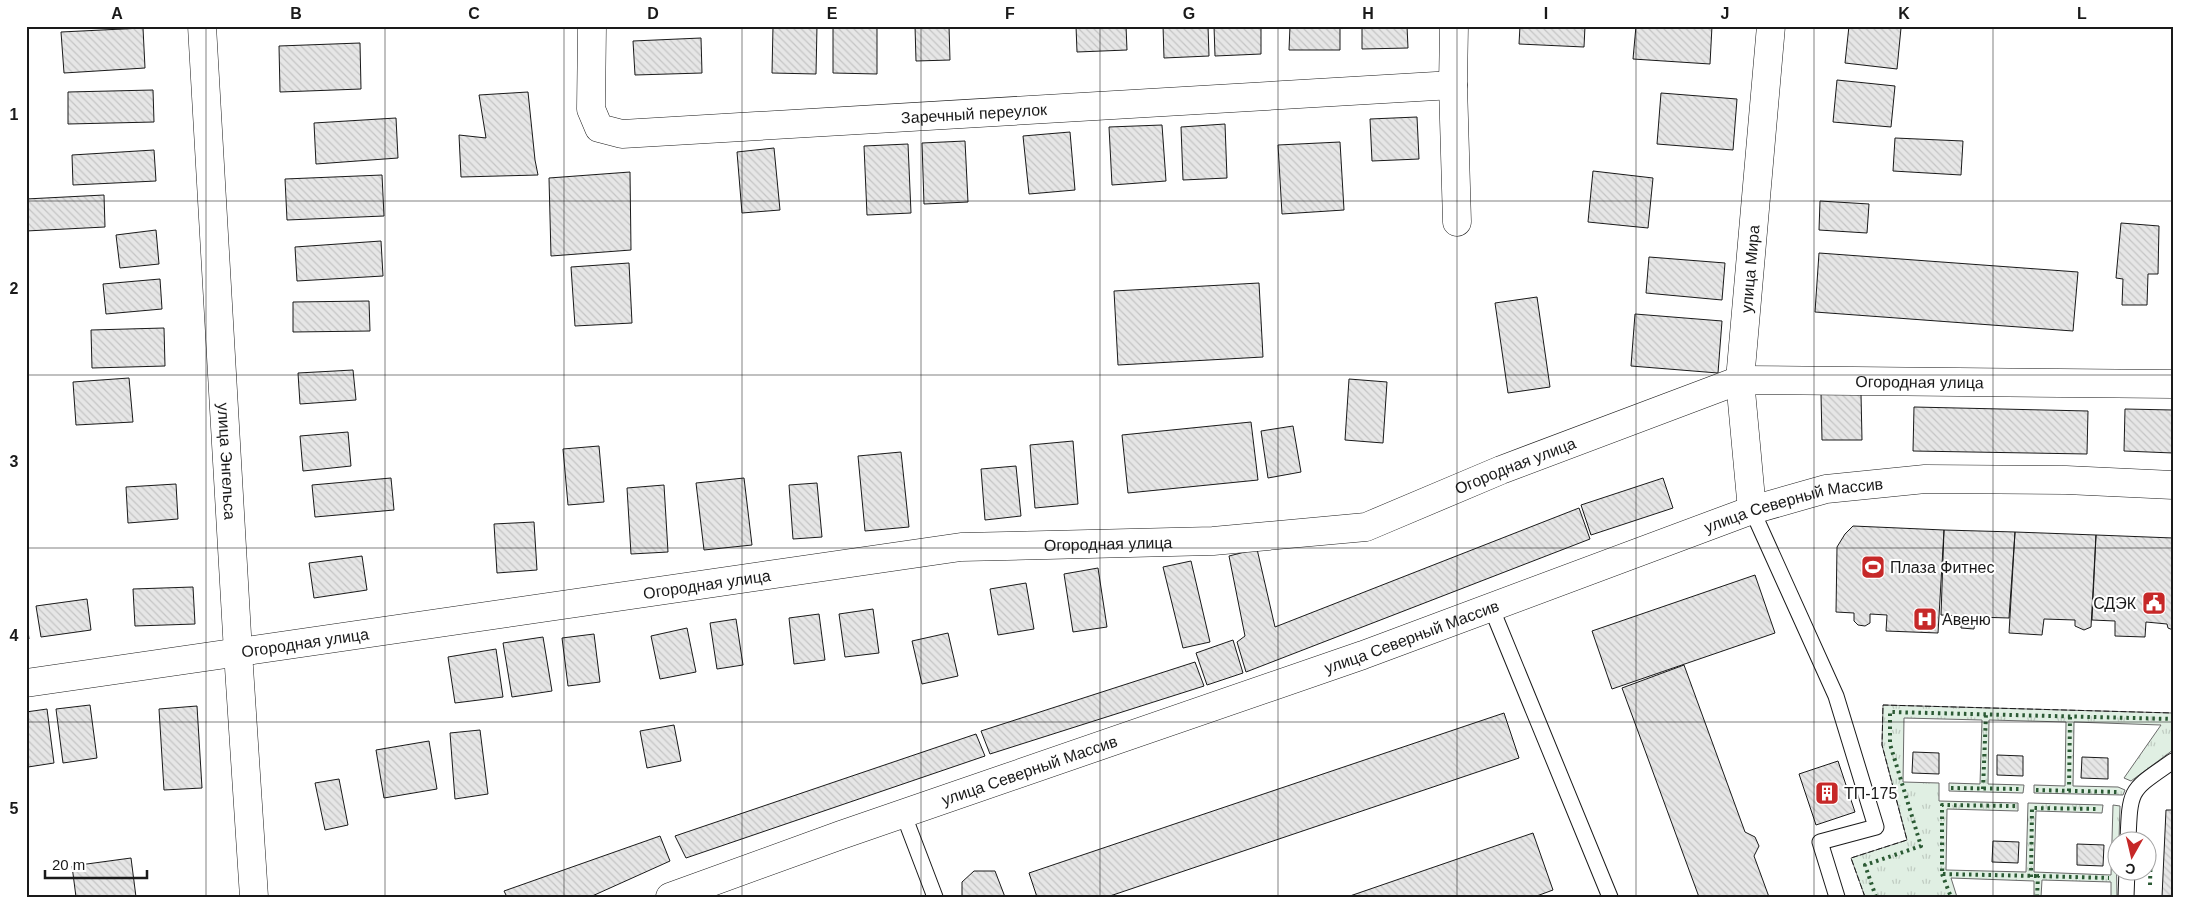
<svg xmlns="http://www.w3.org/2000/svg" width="2199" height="923" font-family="Arial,sans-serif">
<defs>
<pattern id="grass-tufts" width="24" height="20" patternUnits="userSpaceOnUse" patternTransform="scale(1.25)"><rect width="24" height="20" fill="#e0efe3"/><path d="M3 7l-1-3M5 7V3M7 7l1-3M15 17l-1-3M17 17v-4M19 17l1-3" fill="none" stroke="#c0ccc2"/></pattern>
<pattern id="building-back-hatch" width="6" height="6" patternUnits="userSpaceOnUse" patternTransform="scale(1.25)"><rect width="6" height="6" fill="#e6e6e6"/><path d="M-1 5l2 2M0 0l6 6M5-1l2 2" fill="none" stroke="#c5c5c5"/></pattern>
</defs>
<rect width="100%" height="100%" fill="#fff"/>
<!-- grass -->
<path fill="url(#grass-tufts)" stroke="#6a6a6a" d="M1883,705L2173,713V750L2131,781L2124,778L2161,725L2074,722L2073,786L2118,787L2125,790L2123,795L2034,793V785L2065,786L2066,722L1989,720L1988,784L2024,785L2023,793L1949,791V783L1980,784L1982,720L1904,718L1903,782L1939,783V801L2018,803V811L1947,809L1946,870L2026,872L2028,803L2103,805L2102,813L2036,811L2034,872L2111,875L2113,805L2120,806L2119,840H2116L2117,897H2111V882L2042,880L2041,897H2034V881L1951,878L1957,897H1865L1851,858L1907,840L1882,745Z"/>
<!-- building -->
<path fill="url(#building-back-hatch)" stroke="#1a1a1a" d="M773,26H817L816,74L772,73Z
M833,26H877V74L833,73Z
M915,26H949L950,60L916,61Z
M1076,26H1126L1127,50L1077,52Z
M1163,26H1208L1209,56L1164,58Z
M1214,26H1261V54L1215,56Z
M1290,26H1340V50H1289Z
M1362,26H1407L1408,48L1362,49Z
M1520,26H1585L1584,47L1519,44Z
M1636,26H1712L1710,64L1633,59Z
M1849,26L1901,28L1897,69L1845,63Z
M143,28L145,68L64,73L61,32Z
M701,38L702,73L635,75L633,41Z
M360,43L361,89L280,92L279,46Z
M1837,80L1895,86L1891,127L1833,122Z
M153,90L154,122L68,124V92Z
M528,92L535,160L538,175L461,177L459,135L486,138L479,95Z
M1661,93L1737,99L1733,150L1657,144Z
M1417,117L1419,159L1372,161L1370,119Z
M396,118L398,158L316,164L314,123Z
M1225,124L1227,178L1183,180L1181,127Z
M1162,125L1166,181L1112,185L1109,127Z
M1070,132L1075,190L1029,194L1023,136Z
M1895,138L1963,141L1961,175L1893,171Z
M965,141L968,202L924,204L922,143Z
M1340,142L1344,210L1282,214L1278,145Z
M908,144L911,213L867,215L864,146Z
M774,148L780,210L742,213L737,152Z
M154,150L156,181L73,185L72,155Z
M1593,171L1653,178L1648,228L1588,222Z
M630,172L631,250L551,256L549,178Z
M382,175L384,216L287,220L285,179Z
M104,195L105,227L26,231V199Z
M1820,201L1869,204L1867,233L1819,230Z
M2121,223L2159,226L2158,274H2148L2147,305H2122L2123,279L2116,278Z
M156,230L159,264L120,268L116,235Z
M381,241L383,276L297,281L295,247Z
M1819,253L2078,272L2073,331L1815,312Z
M1649,257L1725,263L1722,300L1646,293Z
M629,263L632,323L575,326L571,267Z
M160,279L162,309L106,314L103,284Z
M1259,283L1263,357L1118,365L1114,291Z
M1537,297L1550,387L1508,393L1495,303Z
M369,301L370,331L293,332V302Z
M1635,314L1722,321L1718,373L1631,366Z
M164,328L165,366L92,368L91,330Z
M353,370L356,400L300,404L298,373Z
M129,378L133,422L76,425L73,382Z
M1349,379L1387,382L1383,443L1345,440Z
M1821,394H1861L1862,440H1822Z
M1914,407L2088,411L2087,454L1913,451Z
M2125,409L2173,410V453L2124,451Z
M1251,422L1258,480L1128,493L1122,435Z
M1293,426L1301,472L1268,478L1261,431Z
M348,432L351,466L303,471L300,436Z
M1073,441L1078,504L1035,508L1030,445Z
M599,446L604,502L568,505L563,449Z
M901,452L909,527L865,531L858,456Z
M1016,466L1021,516L985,520L981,469Z
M391,478L394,510L315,517L312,485Z
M744,478L752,545L704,550L696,483Z
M1663,478L1673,508L1591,535L1581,505Z
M817,483L822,537L793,539L789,485Z
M176,484L178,519L128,523L126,487Z
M664,485L668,552L631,554L627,488Z
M1579,508L1590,539L1246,672L1237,642L1245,636L1229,556L1257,549L1275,627Z
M534,522L537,570L497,573L494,524Z
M1853,526L1944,530L1938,633L1886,631L1887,615L1870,614V623L1865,626L1858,625L1854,621V613L1836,612L1837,547L1845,534Z
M1944,530L2015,532L2009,618L1975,617L1974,629L1961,628V616L1941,615Z
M2015,532L2096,535L2091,627L2084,630L2075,626V620L2044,619L2042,635L2009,633Z
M2096,535L2173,538V630L2168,628L2167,624L2146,622L2145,637L2115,636V621L2092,620Z
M362,556L367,590L314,598L309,563Z
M1191,561L1210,642L1183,648L1163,567Z
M1098,568L1107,627L1073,632L1064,574Z
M1755,575L1775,633L1612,689L1592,631Z
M1026,583L1034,629L998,635L990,589Z
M193,587L195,624L135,626L133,589Z
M87,599L91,630L41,637L36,606Z
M873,609L879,653L845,657L839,614Z
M819,614L825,660L794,664L789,618Z
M26,615L29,639H26Z
M736,619L743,665L717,669L710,623Z
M687,628L696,672L660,679L651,636Z
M948,633L958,676L922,684L912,641Z
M594,634L600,682L568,686L562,638Z
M543,637L552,691L512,697L503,643Z
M1233,640L1243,673L1207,685L1196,653Z
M496,649L503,697L455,703L448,657Z
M1195,662L1204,686L990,754L981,731Z
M1684,665L1745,832L1755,837L1759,846L1754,856L1769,897H1699L1622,688Z
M90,705L97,758L63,763L56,709Z
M197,706L202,788L164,790L159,709Z
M47,709L54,763L28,767L26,712Z
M1504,713L1519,758L1107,897H1037L1029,873Z
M674,725L681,761L647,768L640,731Z
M480,730L488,794L455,799L450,733Z
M976,734L985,756L686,858L675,836Z
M429,741L437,789L384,798L376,750Z
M1913,752L1939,753V774L1912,773Z
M1997,755L2023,756V776L1997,775Z
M2082,757L2108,758V779L2081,778Z
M1838,761L1855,812L1816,825L1799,774Z
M339,779L348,825L325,830L315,783Z
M2166,810H2173V897H2162Z
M1533,833L1553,890L1534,897H1347Z
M660,836L670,861L590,897H507L504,891Z
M1993,841L2019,842L2018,863L1992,862Z
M2077,844L2104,845L2103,866L2077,865Z
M131,858L136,897H76L72,866Z
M974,871H995L1005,897H962V882Z"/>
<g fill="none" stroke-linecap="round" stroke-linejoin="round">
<!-- service casing -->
<g stroke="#1a1a1a" stroke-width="17">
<path id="service" d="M1752,510L1836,696L1876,827L1820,842L1837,897
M1491,607L1610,897
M903,813L935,897
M2128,840C2130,787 2130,791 2173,761
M2126,897L2127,870"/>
</g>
<!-- minor casing -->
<g stroke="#1a1a1a" stroke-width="29">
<g id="minor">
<path id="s1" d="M592,26L591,109L599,128L622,134L1453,85"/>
<path d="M1454,26L1453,85L1457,222"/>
<path id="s2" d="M1752,510L1740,380L1771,26"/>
<path id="s3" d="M26,683L961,547L1213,541L1366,527L1501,470L1740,380L2173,384"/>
</g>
</g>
<!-- tertiary casing -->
<g stroke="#1a1a1a" stroke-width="29">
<g id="tertiary">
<path id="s4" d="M670,897L841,835L1363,655L1752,510L1826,489L1925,479L2066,480L2173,485"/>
</g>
</g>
<!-- secondary casing -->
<g stroke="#1a1a1a" stroke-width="29">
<g id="secondary">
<path id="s5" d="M202,26L238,652L254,897"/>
</g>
</g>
<!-- service -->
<use href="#service" stroke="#fff" stroke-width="15"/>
<!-- minor -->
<use href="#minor" stroke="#fff" stroke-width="28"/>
<!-- tertiary -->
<use href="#tertiary" stroke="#fff" stroke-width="28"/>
<!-- secondary -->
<use href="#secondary" stroke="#fff" stroke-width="28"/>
<!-- hedge -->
<path stroke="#2b5a34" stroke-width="4" stroke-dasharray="2.5 4" stroke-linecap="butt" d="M1951,788L2019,789
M1983,789L1986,714
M2036,790L2118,792
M2069,791L2070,717
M2015,806L1942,805V874L2038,876
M1942,874L1951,897
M2031,877L2032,808L2099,809
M2150,885L2151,846
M1876,897L1865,865L1921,846L1890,744V712L2173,719
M2037,897L2038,876L2109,878"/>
<!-- fence -->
<path stroke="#1a1a1a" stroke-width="1" stroke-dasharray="6 2.5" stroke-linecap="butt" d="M1865,897L1851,858L1907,840L1882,745L1883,705L2173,713"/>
</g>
<!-- grid -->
<path fill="none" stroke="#1a1a1a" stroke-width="1" stroke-opacity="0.55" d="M206,26V897M385,26V897M564,26V897M742,26V897M921,26V897M1100,26V897M1278,26V897M1457,26V897M1636,26V897M1814,26V897M1993,26V897M26,201H2173M26,375H2173M26,548H2173M26,722H2173"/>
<!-- icons -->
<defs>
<g id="stadium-square" transform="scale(1.25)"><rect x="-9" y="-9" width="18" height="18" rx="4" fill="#c62828" stroke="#fff"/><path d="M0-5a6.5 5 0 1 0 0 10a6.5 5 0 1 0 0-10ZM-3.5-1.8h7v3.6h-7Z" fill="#fff"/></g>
<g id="civic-square" transform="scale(1.25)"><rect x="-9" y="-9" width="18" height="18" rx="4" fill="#c62828" stroke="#fff"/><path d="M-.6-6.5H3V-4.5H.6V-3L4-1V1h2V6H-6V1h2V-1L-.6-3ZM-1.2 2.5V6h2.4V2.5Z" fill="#fff"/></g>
<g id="hospital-square" transform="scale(1.25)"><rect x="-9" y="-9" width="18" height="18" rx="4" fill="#c62828" stroke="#fff"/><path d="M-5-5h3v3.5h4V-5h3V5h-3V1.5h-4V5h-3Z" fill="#fff"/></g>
<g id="building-square" transform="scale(1.25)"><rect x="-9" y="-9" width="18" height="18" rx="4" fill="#c62828" stroke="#fff"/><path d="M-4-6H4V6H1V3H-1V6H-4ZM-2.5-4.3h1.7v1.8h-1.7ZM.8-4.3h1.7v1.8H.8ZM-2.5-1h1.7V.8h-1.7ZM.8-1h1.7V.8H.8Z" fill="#fff"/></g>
</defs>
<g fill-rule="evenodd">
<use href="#stadium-square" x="1873" y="567"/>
<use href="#civic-square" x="2154" y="603"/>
<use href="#hospital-square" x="1925" y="619"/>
<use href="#building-square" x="1827" y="793"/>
</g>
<g text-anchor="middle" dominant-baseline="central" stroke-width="4" stroke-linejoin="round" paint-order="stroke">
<!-- street labels -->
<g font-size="16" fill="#1a1a1a" stroke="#fff">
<text stroke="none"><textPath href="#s1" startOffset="480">Заречный переулок</textPath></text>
<text stroke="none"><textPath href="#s2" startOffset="242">улица Мира</textPath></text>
<text stroke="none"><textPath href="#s3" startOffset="1932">Огородная улица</textPath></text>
<text stroke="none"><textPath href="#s5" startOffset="436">улица Энгельса</textPath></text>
<text stroke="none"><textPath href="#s3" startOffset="1512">Огородная улица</textPath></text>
<text stroke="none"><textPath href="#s4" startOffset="1191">улица Северный Массив</textPath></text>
<text stroke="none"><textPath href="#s3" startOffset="1092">Огородная улица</textPath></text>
<text stroke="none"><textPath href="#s3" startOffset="688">Огородная улица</textPath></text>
<text stroke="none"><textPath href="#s4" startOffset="786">улица Северный Массив</textPath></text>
<text stroke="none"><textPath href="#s3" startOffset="282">Огородная улица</textPath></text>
<text stroke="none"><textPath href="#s4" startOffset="381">улица Северный Массив</textPath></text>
</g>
<!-- poi labels -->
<g font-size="16" fill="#1a1a1a" stroke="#fff" text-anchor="start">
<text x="1890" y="567">Плаза Фитнес</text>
<text x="2136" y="603" text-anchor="end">СДЭК</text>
<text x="1942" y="619">Авеню</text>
<text x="1844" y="793">ТП-175</text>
</g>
</g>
<!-- border -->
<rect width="2199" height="923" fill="none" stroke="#ffffff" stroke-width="55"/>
<!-- north arrow -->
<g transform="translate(2132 856) rotate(188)"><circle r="24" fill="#ffffff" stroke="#a3a3a3"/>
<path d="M0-4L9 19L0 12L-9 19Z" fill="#c62828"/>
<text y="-8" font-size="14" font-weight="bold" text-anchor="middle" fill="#1a1a1a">С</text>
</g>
<!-- scale -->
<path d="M45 870v8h102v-8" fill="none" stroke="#1a1a1a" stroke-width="2.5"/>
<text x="52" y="870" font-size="15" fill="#1a1a1a" stroke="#ffffff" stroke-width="4" paint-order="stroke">20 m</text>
<rect x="28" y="28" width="2144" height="868" fill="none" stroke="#1a1a1a" stroke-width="2"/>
<g font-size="16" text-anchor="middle" font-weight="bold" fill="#1a1a1a">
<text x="117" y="19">A</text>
<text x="296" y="19">B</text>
<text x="474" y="19">C</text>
<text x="653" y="19">D</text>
<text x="832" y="19">E</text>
<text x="1010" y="19">F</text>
<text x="1189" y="19">G</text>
<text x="1368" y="19">H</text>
<text x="1546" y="19">I</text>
<text x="1725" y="19">J</text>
<text x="1904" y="19">K</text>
<text x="2082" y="19">L</text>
<text x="14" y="120">1</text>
<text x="14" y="294">2</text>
<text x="14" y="467">3</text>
<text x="14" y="641">4</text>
<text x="14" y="814">5</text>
</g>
</svg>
